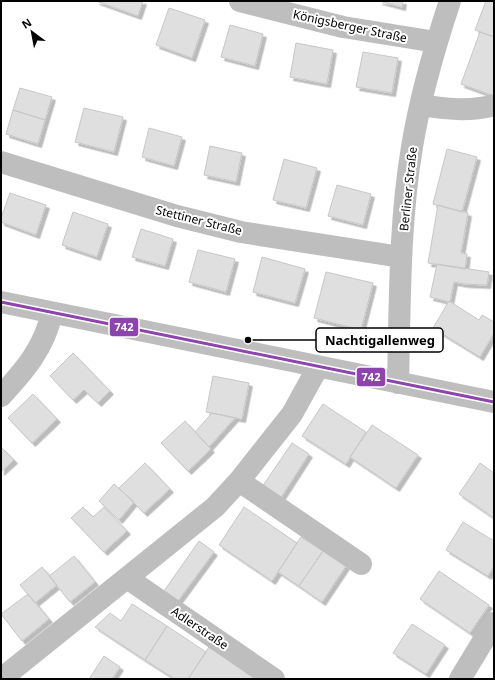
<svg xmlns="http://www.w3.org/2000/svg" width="495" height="680" font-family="'Noto Sans',sans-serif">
<defs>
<filter id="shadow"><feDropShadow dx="3.5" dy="3.5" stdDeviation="0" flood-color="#0004"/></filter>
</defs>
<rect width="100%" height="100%" fill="#fff"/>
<!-- building -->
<path fill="#dfdfdf" stroke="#c7c7c7" filter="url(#shadow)" d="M96,1H143L138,16Z
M379,1H403L402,7Z
M486,1H494V37L475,30Z
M169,8L205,20L192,58L156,45Z
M230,25L263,34L255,66L221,57Z
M480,32L494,37V96L461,84Z
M296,43L333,50L327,84L290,77Z
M363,52L398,58L392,93L356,87Z
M20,88L52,97L45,120L13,110Z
M84,108L123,117L114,152L75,142Z
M13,110L45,120L38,144L6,134Z
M149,128L182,137L174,166L142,157Z
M210,146L242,153L236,182L204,175Z
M447,149L477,157L462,212L433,204Z
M284,159L317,168L306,208L273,200Z
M337,185L371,194L363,225L328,216Z
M10,193L46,205L36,235L1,222V218Z
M438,205L468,213L461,253L467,254L465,269L428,263Z
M73,212L108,224L97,257L62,245Z
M141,229L173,239L165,266L132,257Z
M198,250L235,259L226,292L189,282Z
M262,257L305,269L295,303L253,292Z
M437,264L489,272L487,285L465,284L454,282L450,302L430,297Z
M326,272L373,283L361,330L314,318Z
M449,301L479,320L482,315L494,322V333L480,357L433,328Z
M73,353L110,391L98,403L84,390L73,400L50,376Z
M213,376L249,383L242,419L206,412Z
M33,394L57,419L32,443L8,418Z
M323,404L366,432L346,464L302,436Z
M212,413L235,418L209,447L195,432Z
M185,421L211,449L188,471L161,443Z
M372,425L418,455L396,488L350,457Z
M292,443L309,454L280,499L262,487Z
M1,447L14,460L1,472Z
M145,463L170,489L144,513L119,488Z
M480,463L494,473V518L459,494Z
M114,484L134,502L119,520L99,501Z
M83,507L93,517L104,507L127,531L104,552L71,518Z
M244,507L297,543L272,581L219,545Z
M463,522L494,541V566L488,576L446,550Z
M301,537L323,551L299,586L278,572Z
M199,541L214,552L178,601L164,591Z
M323,551L346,566L322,602L299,586Z
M74,556L95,582L70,602L49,576Z
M42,567L57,585L35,603L20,585Z
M439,571L489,605L470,633L420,599Z
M28,594L49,619L22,641L1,614Z
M132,604L167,626L145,660L95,627L110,613L121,621Z
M412,624L445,645L426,674L393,653Z
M167,626L206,652L188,679H175L145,660Z
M209,647L258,679H188Z
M104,656L120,667L112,679H89Z"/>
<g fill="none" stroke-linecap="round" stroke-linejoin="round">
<!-- minor -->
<path stroke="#bebebe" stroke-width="22" d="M240,1L343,27L436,42
M421,105C445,109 470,112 494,105
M1,162L177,216L241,232L401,257
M1,302L494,402
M398,383C400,305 399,224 412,147C420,98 434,49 450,1
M1,396C25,370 44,348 52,313
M239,481L361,564
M127,578L274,679
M1,679L215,507L239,481L292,414L318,367
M460,679L494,623"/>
<!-- bus-1 casing -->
<g stroke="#fff" stroke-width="6">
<path id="bus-1" d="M1,302L494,402"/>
</g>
<!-- bus-1 -->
<use href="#bus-1" stroke="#8e44ad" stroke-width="3"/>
</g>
<g text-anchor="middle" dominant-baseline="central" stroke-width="4" stroke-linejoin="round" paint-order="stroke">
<!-- street labels -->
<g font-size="12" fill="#000" stroke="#fff">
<text transform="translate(350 26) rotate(12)">Königsberger Straße</text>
<text transform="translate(408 189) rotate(-84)">Berliner Straße</text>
<text transform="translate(199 220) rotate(14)">Stettiner Straße</text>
<text transform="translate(200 628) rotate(34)">Adlerstraße</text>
</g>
</g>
<!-- callouts -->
<path fill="none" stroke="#000" stroke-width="1.5" d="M248 340L316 340"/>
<circle fill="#000" stroke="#fff" stroke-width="1.5" cx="248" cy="340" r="4"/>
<rect fill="#fff" stroke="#000" stroke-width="1.5" x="316" y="328" width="127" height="24" rx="4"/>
<g font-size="13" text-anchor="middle" font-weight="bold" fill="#000">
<text x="380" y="345">Nachtigallenweg</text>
</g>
<g stroke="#fff" stroke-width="1.5">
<rect x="109" y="317" width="30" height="20" rx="4" fill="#8e44ad"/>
<rect x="356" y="367" width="30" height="20" rx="4" fill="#8e44ad"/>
</g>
<g font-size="11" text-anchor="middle" font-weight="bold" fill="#fff">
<text x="124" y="331">742</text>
<text x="371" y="381">742</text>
</g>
<!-- border -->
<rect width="495" height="680" fill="none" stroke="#000000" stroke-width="4"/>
<!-- north arrow -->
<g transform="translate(32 32) rotate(328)" stroke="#ffffff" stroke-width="3" paint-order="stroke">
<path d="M0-3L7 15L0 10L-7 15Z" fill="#000000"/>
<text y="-6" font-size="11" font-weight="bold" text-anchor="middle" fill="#000000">N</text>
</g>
</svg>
